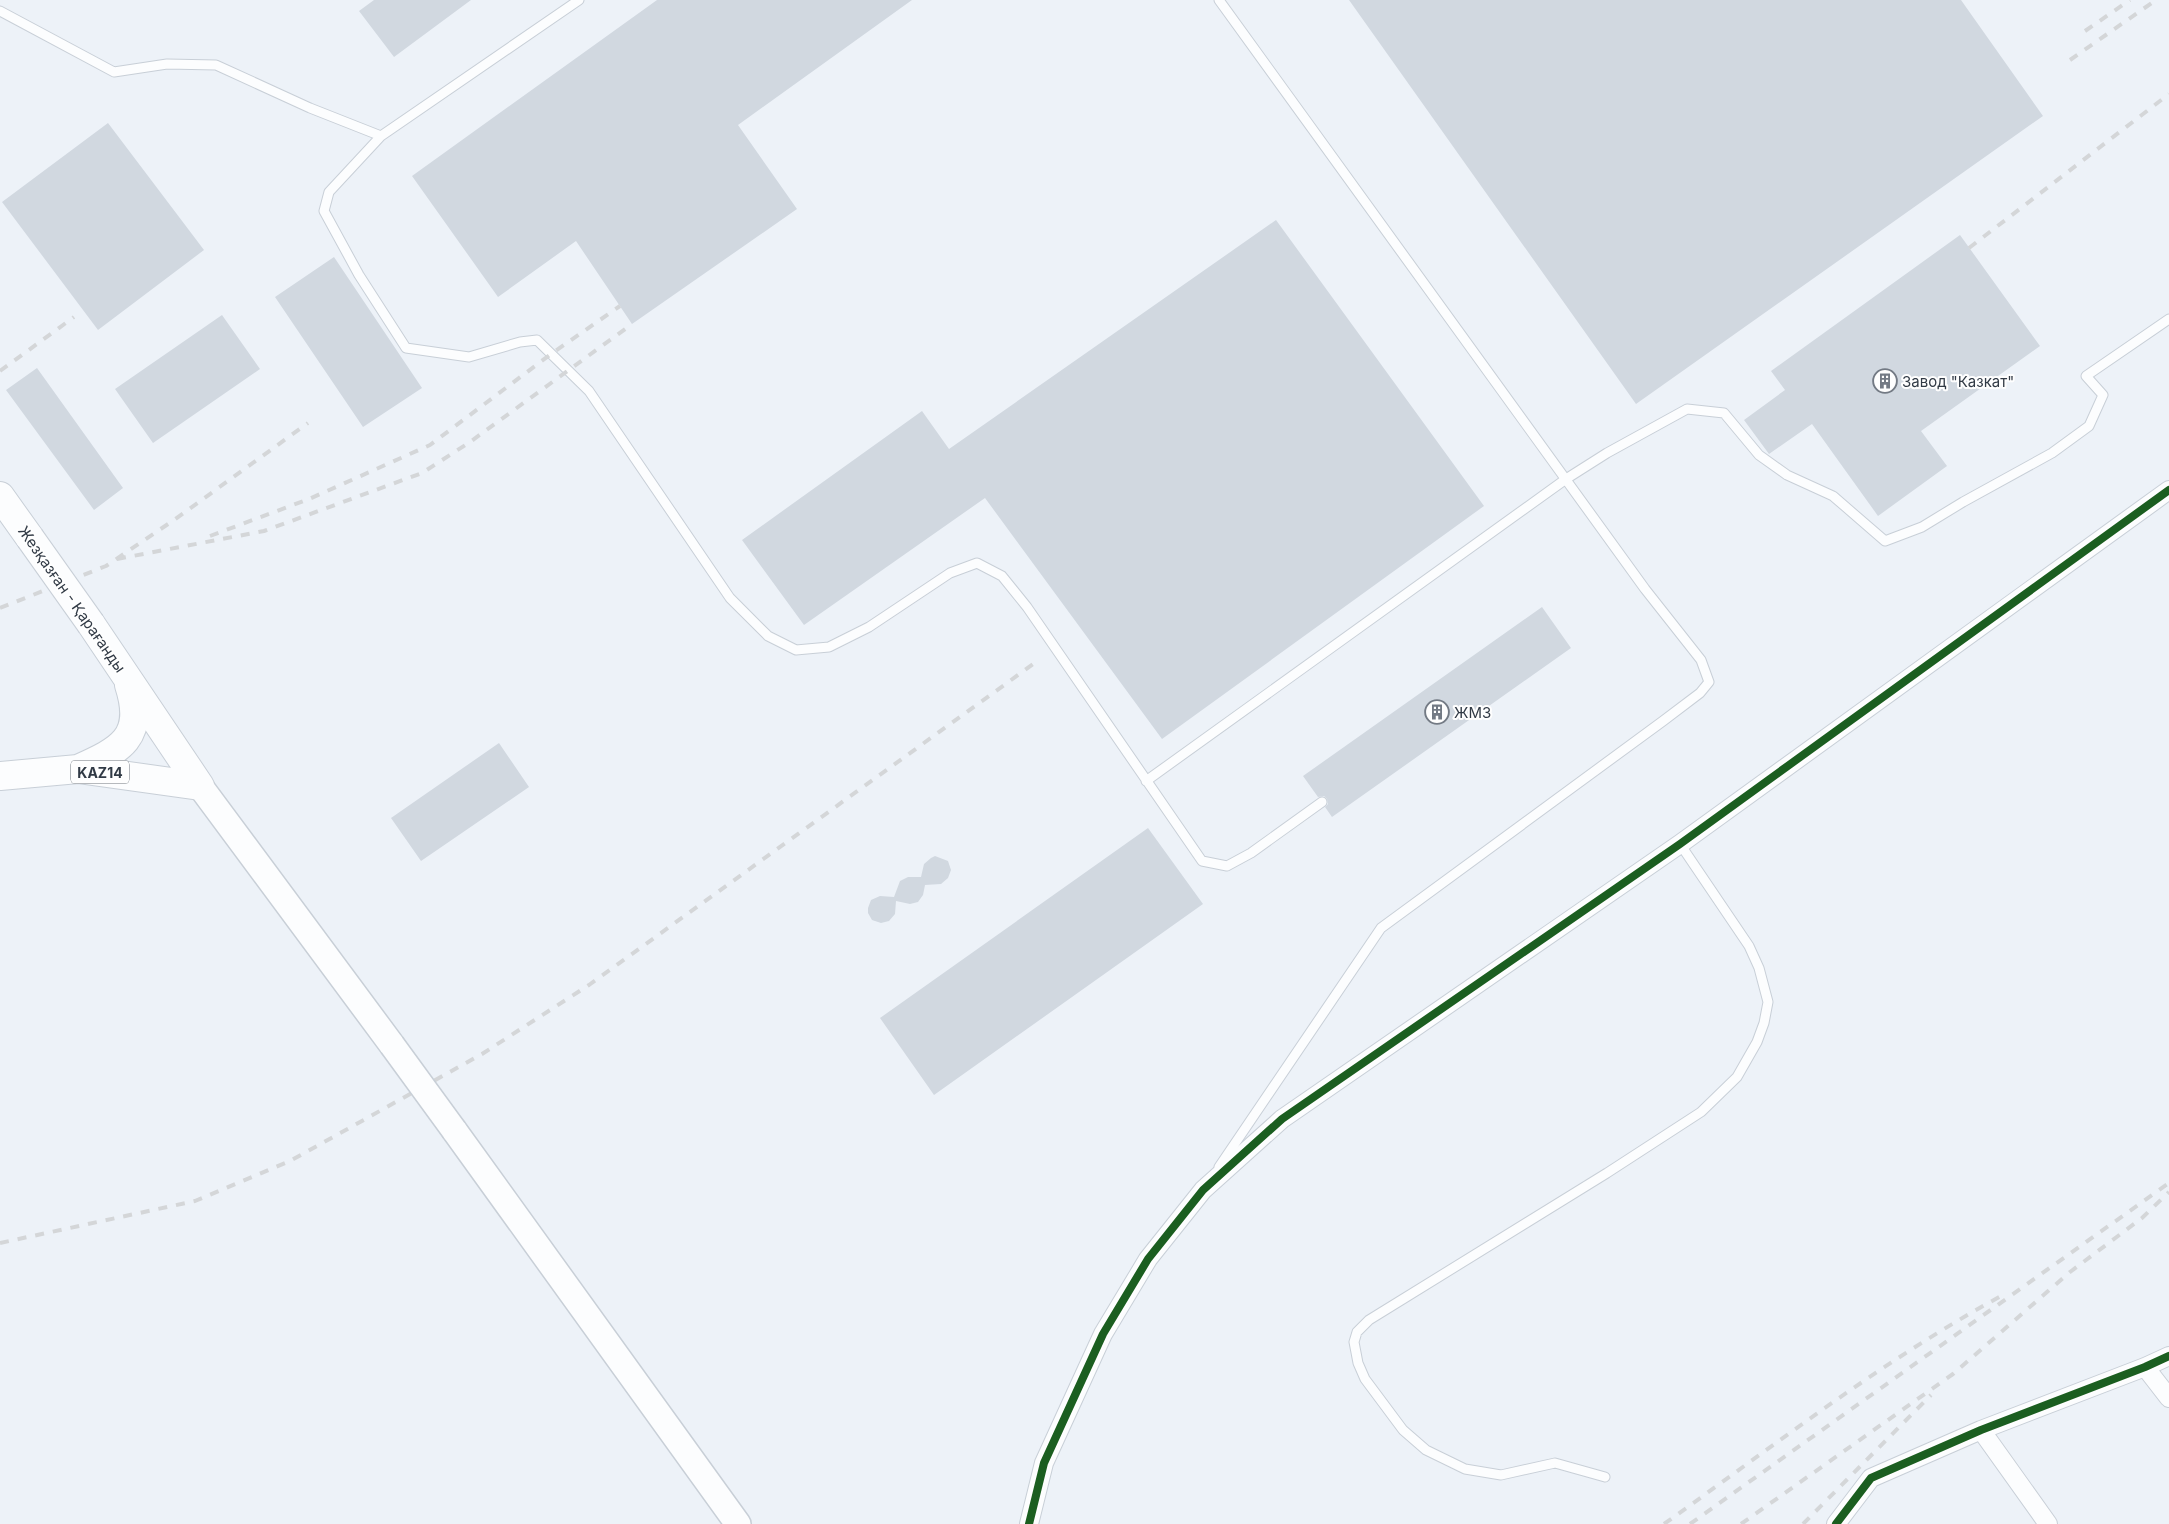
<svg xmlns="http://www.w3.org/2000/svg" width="2169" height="1524" font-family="Inter,sans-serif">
<rect width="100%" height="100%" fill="#edf2f8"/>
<!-- building -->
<path fill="#d1d8e0" d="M374,0H471L394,57L359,11Z
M657,0H912L738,125L797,209L632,324L576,241L498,297L412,176Z
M1349,0H1961L2043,116L1636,404Z
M108,123L204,250L98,330L2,202Z
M1276,220L1484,506L1162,739L985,498L804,625L742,540L922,411L949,449Z
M1960,235L2040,346L1921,431L1947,466L1878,516L1812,424L1769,454L1744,420L1785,390L1771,371Z
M334,257L422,388L363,427L275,297Z
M222,315L260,369L153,443L115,389Z
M37,368L123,488L94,510L6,390Z
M1542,607L1571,648L1332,817L1325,807L1328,804L1327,799L1324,796L1318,797L1303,776Z
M499,743L529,787L421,861L391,818Z
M1148,828L1203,904L934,1095L880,1018Z
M935,856L948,861L951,870L948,878L941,884L925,885L923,895L918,902L910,904L896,901L895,914L889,921L881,923L872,920L868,913V908L871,900L880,896L894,897L900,881L908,877H921L924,864L931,858Z"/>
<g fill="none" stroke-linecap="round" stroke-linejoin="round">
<!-- service casing -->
<g stroke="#c8cfd7" stroke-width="11">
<path id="service" d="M0,11L114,72L167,64L216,65L310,108L381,136L579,0
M381,136L329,192L324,211L359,275L406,348L469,357L520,342L537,340L589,391L730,598L768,636L796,650L829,647L869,627L950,573L977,563L1002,576L1027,607L1202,861L1227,866L1251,853L1322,802
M1146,781L1566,479L1607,453L1687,409L1724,413L1759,455L1787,475L1833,496L1885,541L1922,527L1963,502L2052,453L2089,426L2103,395L2086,376L2169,319
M1219,1167L1381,928L1663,721L1700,693L1709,682L1701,660L1645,589L1219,0
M1605,1477L1555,1463L1501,1475L1465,1469L1426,1450L1403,1430L1365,1379L1358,1363L1354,1342L1357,1332L1369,1320L1607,1173L1701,1112L1737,1077L1757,1042L1764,1023L1768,1002L1759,968L1749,946L1680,844"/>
</g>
<!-- minor casing -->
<g stroke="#c8cfd7" stroke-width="20">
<path id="minor" d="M2145,1367L2169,1398
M1981,1430L2048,1524
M1029,1524L1044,1463L1103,1334L1148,1259L1203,1190L1282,1119L1680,844L2169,490
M1836,1524L1871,1478L1981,1430L2145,1367L2169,1356"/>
</g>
<!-- secondary casing -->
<g stroke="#c8cfd7" stroke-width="28">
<path id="secondary" d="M200,786L392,1045
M454,1130L738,1524"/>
</g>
<!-- trunk casing -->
<g stroke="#c8cfd7" stroke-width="30">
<path id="trunk" d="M0,496L30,538
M91,624L200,786
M78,769C120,750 146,738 129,685
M0,776L78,769L200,786"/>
</g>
<!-- service -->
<use href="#service" stroke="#fcfdfe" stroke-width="9"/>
<!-- minor -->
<use href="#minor" stroke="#fcfdfe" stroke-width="18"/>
<!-- secondary -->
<use href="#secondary" stroke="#fcfdfe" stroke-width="25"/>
<!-- trunk -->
<use href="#trunk" stroke="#fcfdfe" stroke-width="28"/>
<!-- rail -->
<path stroke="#d4d6d8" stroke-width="4" stroke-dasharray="9 9" stroke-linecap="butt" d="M2085,31L2130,0
M2070,60L2156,0
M1969,248L2169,94
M0,371L74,317
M210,536L309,499L430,445L551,354L620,306
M117,559L264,531L422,473L470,442L632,324
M0,608L106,566L174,520L308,423
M0,1243L195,1201L290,1161L482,1054L589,985L1036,662
M1664,1524C1775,1445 1883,1360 2003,1295
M1690,1524L2169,1183
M1741,1524L1953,1374L2070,1272L2142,1218L2169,1192
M1803,1524L1931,1395"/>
<!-- secondary-bridge casing -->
<g stroke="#c8cfd7" stroke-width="28" stroke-linecap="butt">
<path id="secondary-bridge" d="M392,1045L454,1130"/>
</g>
<!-- trunk-bridge casing -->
<g stroke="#c8cfd7" stroke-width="30" stroke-linecap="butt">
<path id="trunk-bridge" d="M30,538L91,624"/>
</g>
<!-- secondary-bridge -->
<use href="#secondary-bridge" stroke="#fcfdfe" stroke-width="25"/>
<!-- trunk-bridge -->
<use href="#trunk-bridge" stroke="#fcfdfe" stroke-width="28"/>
<!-- cycleway casing -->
<g stroke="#fefefe" stroke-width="11">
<path id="cycleway" d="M1029,1524L1044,1463L1103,1334L1148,1259L1203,1190L1282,1119L1680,844L2169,490
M1836,1524L1871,1478L1981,1430L2145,1367L2169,1356"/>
</g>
<!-- cycleway -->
<use href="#cycleway" stroke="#1b5e20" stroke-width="8"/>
</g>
<!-- icons -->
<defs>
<g id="building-ring" transform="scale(1.25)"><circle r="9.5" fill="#fefefe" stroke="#737a84" stroke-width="1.5"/><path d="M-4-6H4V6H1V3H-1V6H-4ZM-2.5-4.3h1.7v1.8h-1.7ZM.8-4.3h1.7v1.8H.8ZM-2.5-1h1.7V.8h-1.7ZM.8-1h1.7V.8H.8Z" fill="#737a84"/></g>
</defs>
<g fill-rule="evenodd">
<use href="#building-ring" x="1885" y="381"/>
<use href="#building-ring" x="1437" y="712"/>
</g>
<g text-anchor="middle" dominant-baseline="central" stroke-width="4" stroke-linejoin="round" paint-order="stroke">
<!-- shield labels -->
<rect fill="#fefefe" stroke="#6e757c" stroke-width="1" x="71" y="760.5" width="58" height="23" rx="4"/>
<g font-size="14" font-weight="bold" fill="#313a45">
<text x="100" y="772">KAZ14</text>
</g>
<!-- poi labels -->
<g font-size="15" fill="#313a45" stroke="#fefefe" text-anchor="start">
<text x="1902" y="381">Завод "Казкат"</text>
<text x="1454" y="712">ЖМЗ</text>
</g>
<!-- street labels -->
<g font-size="15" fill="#313a45" stroke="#fefefe">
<text transform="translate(72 599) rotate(55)">Жезқазған - Қарағанды</text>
</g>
</g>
</svg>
